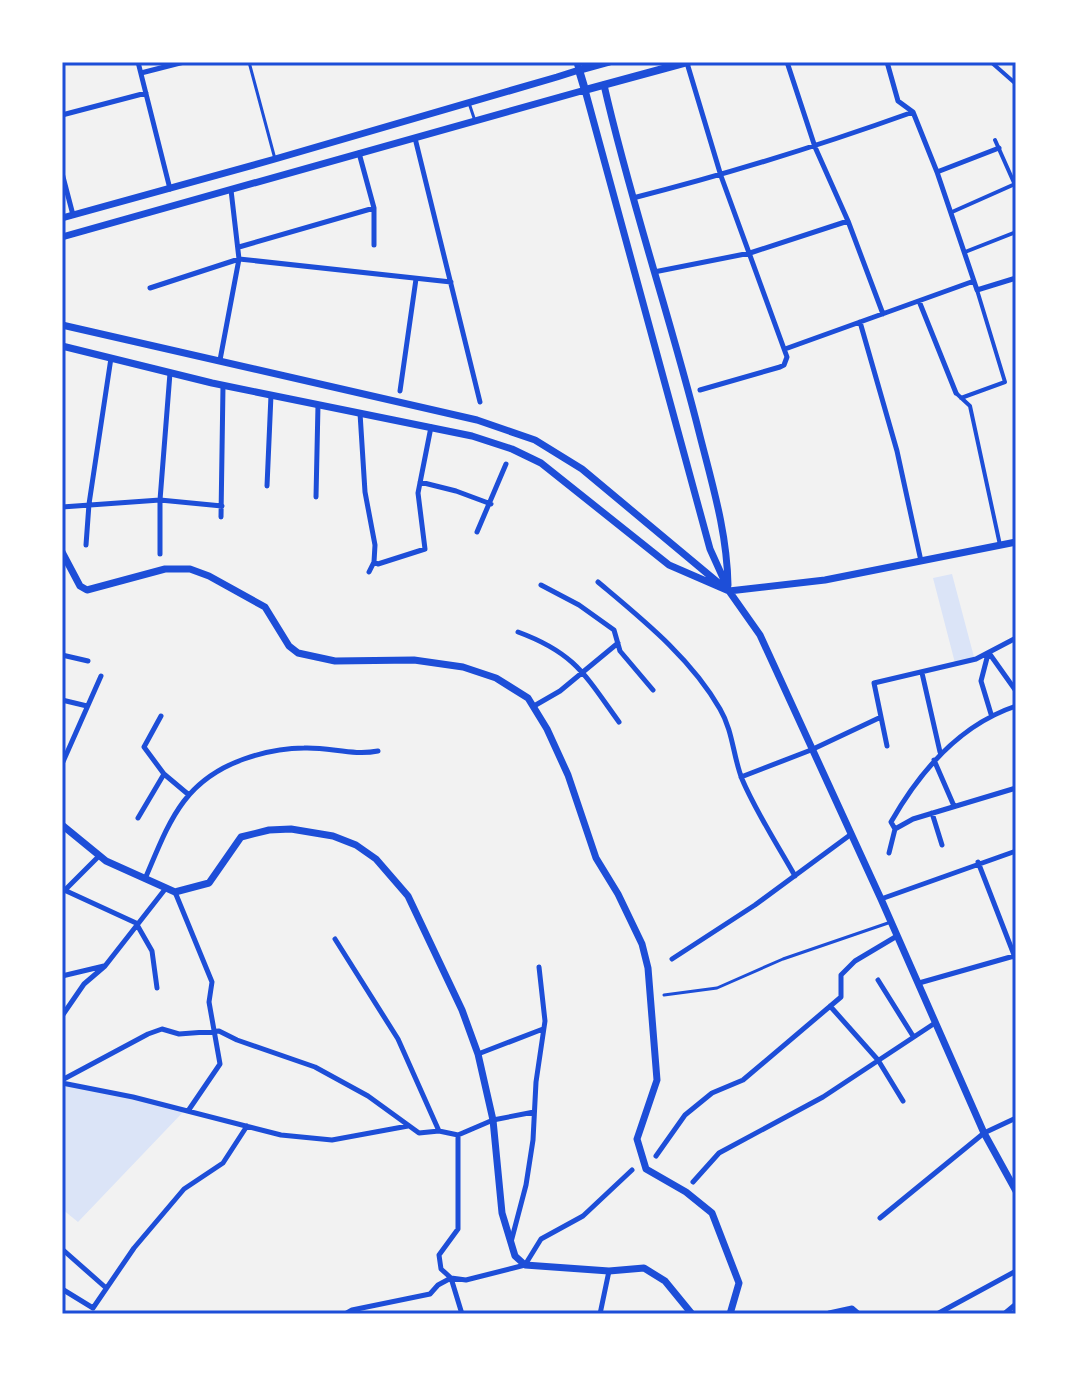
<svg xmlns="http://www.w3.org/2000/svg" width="1078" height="1376" font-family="'Space Grotesk',sans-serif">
<rect width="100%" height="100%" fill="#f2f2f2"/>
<!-- green -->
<path fill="#dbe4f7" d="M952,574L974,657L955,663L933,578Z
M62,1084L185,1110L78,1222L62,1209Z"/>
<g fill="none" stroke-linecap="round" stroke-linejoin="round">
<!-- service -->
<path stroke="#1d4ed8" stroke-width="3" d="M249,62L275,159
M469,103L475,121
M664,995L717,988L783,959L891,922"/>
<!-- pedestrian -->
<path stroke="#1d4ed8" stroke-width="4" d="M991,62L1016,84
M995,140L1015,185
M952,212L1015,184
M965,252L1016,232
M956,393L970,406L1000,545
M961,398L1005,382L977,290"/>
<!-- minor -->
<path stroke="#1d4ed8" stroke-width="5" d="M138,62L170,189
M787,62L815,147L848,221L883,314
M887,62L898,101L913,112L937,172L977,290L1016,278
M687,63L721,176L787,357L784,365L780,367L700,390
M141,73L184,62
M62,115L146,93
M415,138L480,402
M359,153L374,208V245
M937,172L999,148
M62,173L73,215
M633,198C728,174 821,145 913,112
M239,247L374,208
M654,272L750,253L848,221
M150,288L239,259L451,282
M919,301L956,393
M860,322L897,451L921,561
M785,349L974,281
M220,360L239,259L231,190
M400,391L416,279
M360,413L365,492L375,545L374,562L369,572
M420,482L456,491L491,504
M267,486L271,395
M316,497L318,405
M62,507L160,500L222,506
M221,517L223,386
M477,532L506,464
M86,545L89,504L111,358
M160,554V500L170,373
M374,562L378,564L425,549L418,493L431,427
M598,582C642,619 691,658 720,709C733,731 733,756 742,779C756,812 777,844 795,876
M541,585L579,605L614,630L620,651L653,690
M518,632C575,653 585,675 619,722
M989,653L1016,691
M988,654L981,681L991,714
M62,655L88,661
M922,673L940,752
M62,700L87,706
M534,706L560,691L618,643
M161,716L144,747L164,774L189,795
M887,746L874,683L976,659L1016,638
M934,760L954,806
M62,764L101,676
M741,777L811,750L881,717
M932,813L942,845
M138,818L164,774
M895,829L913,819L1016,788
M889,853L895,829L891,822C920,771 959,725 1016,706
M978,862L1016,960
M145,879C169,823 182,781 244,759C264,752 282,748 304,748C330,747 353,756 378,751
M62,889L136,923L152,951L157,988
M63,892L99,856
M175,892L212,982L209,1002L220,1064L188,1111
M881,899L1016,851
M335,939L398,1039L439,1131
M672,959L755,905L850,835
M62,976L104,966
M878,980L913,1036
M919,983L1014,956
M830,1006L878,1060L903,1101
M62,1016L84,984L105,966L166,888
M478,1054L543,1029
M62,1080L148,1034L162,1029L179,1034L219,1031L237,1040L315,1067L368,1096L419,1133L439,1131L458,1135L493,1120L534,1112
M62,1083L133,1097L281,1135L332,1140L408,1126
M458,1135V1229L439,1255L441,1269L451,1278L462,1314
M656,1156L685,1115L712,1093L743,1080L841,997V975L855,961L897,936
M693,1182L719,1153L823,1097L935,1023
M880,1218L984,1133L1016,1118
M511,1242L526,1185L533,1140L536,1082L545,1021L539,967
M62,1249L105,1287
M62,1289L93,1308L134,1248L184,1189L223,1163L247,1126
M829,1313L852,1308L859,1314
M345,1314L352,1310L430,1294L438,1285L451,1278L466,1280L525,1265L541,1239L583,1216L632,1170
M600,1314L609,1271
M937,1314L1016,1271
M1004,1314L1016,1304"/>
<!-- tertiary -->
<path stroke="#1d4ed8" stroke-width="7" d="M604,85C631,204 671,319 700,436C713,487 727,533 728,585
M62,218L275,159L557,77L579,70L577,62
M62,237L585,90L710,549L729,591L760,635L881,899L984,1133L1016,1191
M62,325L477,420L535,440L582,469L721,585
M62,346L212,383L472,436L512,449L541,463L669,565L729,591L825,580L1016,542
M62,552L80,586L87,590L165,569H190L209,576L265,607L289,646L298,653L335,661L414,660L463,667L496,678L528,698L547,729L568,775L596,858L618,894L642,944L648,968L657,1080L637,1139L646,1169L686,1192L712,1213L739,1283L730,1314
M62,825L106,861L175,892L209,883L241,837L269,830L291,829L333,836L356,845L376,859L408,896L462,1010L478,1054L493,1120L502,1213L515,1256L525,1265L609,1271L644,1268L665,1281L692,1314"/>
<!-- primary -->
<path stroke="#1d4ed8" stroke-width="8" d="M608,62L579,70L585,90L688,62"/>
</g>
<!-- border -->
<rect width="1078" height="1376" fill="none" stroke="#ffffff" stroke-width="128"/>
<rect x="64" y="64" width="950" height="1248" fill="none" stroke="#1d4ed8" stroke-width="3"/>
</svg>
